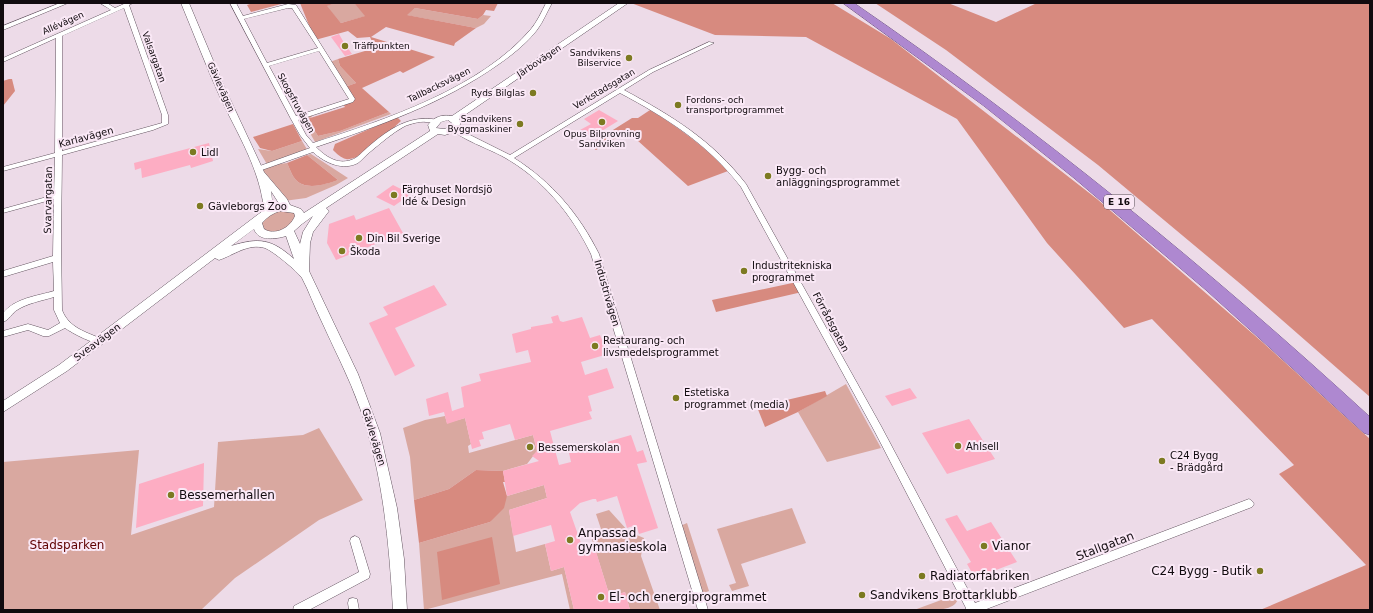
<svg xmlns="http://www.w3.org/2000/svg" width="1373" height="613" font-family="'DejaVu Sans',sans-serif">
<rect width="100%" height="100%" fill="#eddbe8"/>
<!-- green -->
<path fill="#d9a8a0" d="M336,3H354L366,16L341,23L326,6Z
M415,8L478,19L483,15L491,16L484,24L476,28L406,15Z
M338,59L340,66L356,83L345,87L330,62Z
M389,112L391,114L315,142L301,117L311,114L312,117L307,119L318,136L340,131Z
M302,141L308,151L278,162L279,164L287,163C290,169 292,176 296,180C306,191 326,184 338,180L307,155L311,154L348,178L336,185L306,198L284,201L259,169L268,166L258,149L272,151Z
M293,209L297,224L269,235L257,223L269,212Z
M846,384L881,448L827,462L798,412Z
M445,416L447,423L465,418L471,444L468,446L469,453L533,435L537,451L527,464L503,471L476,470L449,489L414,500L410,457L403,428L425,420Z
M319,428L363,500L319,520L235,578L201,610H3V462L139,450L131,535L214,507L218,442L303,435Z
M544,485L547,498L509,510L516,552L545,544L551,571L564,567L574,610H570L562,574L424,610L419,543L490,522L507,496Z
M792,508L806,543L741,564L749,586L732,591L729,585L736,583L717,529Z
M609,510L629,532L644,538L641,556L660,610H630L625,592L610,597L590,533L601,529L596,514Z
M687,523L709,591L698,595L678,527Z
M955,591L958,599C954,613 926,610 914,610L944,599L943,596Z"/>
<!-- forest -->
<path fill="#d78a7f" d="M253,3H285L251,12L247,5Z
M300,3H336L327,6L341,23L365,16L354,3H498L494,11L486,10L483,15L478,19L415,8L407,15L476,28L455,43L454,46L386,27L371,37L435,57L403,73L400,71L362,88L389,112L340,131L318,136L307,119L345,107L343,104L351,101L345,87L356,83L340,66L338,59L375,48L370,37L357,38L348,31L315,40Z
M631,3H832L891,39L1097,199L1260,340L1370,439V610H1260L1366,565L1279,474L1294,465L1152,319L1124,328L1047,243L957,119L806,37L715,35Z
M875,3H948L996,22L1037,3H1370V397L1243,286L1098,165L946,50Z
M9,79H12L15,91L3,106V81Z
M650,110C678,127 706,147 728,171L688,186L627,131L596,150L589,145L632,118H638Z
M397,117L401,121C391,130 360,162 346,159C341,158 336,153 333,150L335,144Z
M293,124L302,141L272,151L260,148L253,137Z
M307,155L338,180C327,184 306,191 296,180C292,176 290,169 287,163Z
M797,282L802,292L716,312L712,300Z
M825,391L827,396L798,412L765,427L757,407Z
M476,470L503,471L505,482H503L507,496L504,508L490,522L419,543L414,500L449,489Z
M492,537L500,584L442,600L437,552Z"/>
<!-- building -->
<path fill="#fdadc3" d="M339,34L343,41L352,54L345,56L331,37Z
M599,110L618,121L592,137L580,130L591,124L584,119Z
M209,143L213,161L191,168L190,165L142,178L141,168L135,170L134,163Z
M393,185L411,194L394,206L376,197Z
M389,208L403,233L336,260L327,243L329,224L354,215L356,220Z
M434,285L447,305L395,328L415,366L395,376L369,323L388,315L383,307Z
M558,315L560,321L563,322L582,317L590,338L600,335L608,354L581,362L585,375L607,368L614,388L588,396L592,411L589,412L592,419L550,431L559,465L571,462L569,453L631,435L637,452L643,450L647,462L637,464L658,528L639,534L636,525L627,528L617,496L597,502L596,499H593L580,503L570,512L582,546L593,542L610,597L625,592L630,610H574L564,567L551,571L545,544L555,541L551,525L513,536L509,510L547,498L544,485L507,496L503,471L539,461L532,456L537,451L533,435L515,440L510,424L482,432L484,439L479,440L481,446L472,449L465,418L447,424L444,412L429,416L426,399L448,392L452,411L464,407L461,387L481,381L479,374L531,362L528,350L516,353L512,334L531,329V327L553,323L551,317Z
M910,388L917,398L892,406L885,396Z
M969,419L995,459L947,474L922,433Z
M204,463L203,506L136,528L139,484Z
M957,515L967,531L991,522L1017,562L975,578L967,564L971,562L945,519Z"/>
<g fill="none" stroke-linecap="round" stroke-linejoin="round">
<!-- street casing -->
<g stroke="#645561" stroke-width="1">
<path id="street" d="M60,3H68L3,30V26Z
M100,3H107L115,8L126,3H133L129,5L168,115V124L153,130L62,155L61,241L62,310C69,328 86,332 102,339L103,341L102,343C94,345 72,333 65,328L49,336H43L28,330L3,337V331L28,324L48,330L60,323L54,310V297C41,301 28,303 17,310C12,313 9,320 3,322V313C15,298 37,296 54,291L53,262L3,277V271L53,256L54,199L3,213V209L54,195L55,157L3,171V167L55,153L56,38L3,62V58L111,10ZM124,8L162,115V123L62,151V36Z
M230,3H236L243,16L288,4L296,5L355,99L353,102L298,120L306,135L313,143C385,120 481,88 531,29C537,22 542,11 546,3H552C547,12 543,22 537,30C527,43 512,55 499,64C444,103 379,126 316,147C325,156 337,165 351,160C358,158 363,151 368,147C389,129 410,114 438,120V122C434,123 430,122 426,122C419,121 411,124 405,126C392,133 381,143 370,152C366,155 362,160 358,163C343,171 325,163 313,152L259,171H257V167L310,148L300,135L291,119ZM288,8H292L318,48L267,63L244,19ZM319,51L349,99L296,116L269,66Z
M709,42L714,43L653,72L624,90C672,116 712,140 746,184L881,426L975,603L1249,499L1252,501L1254,504L1252,507L984,610H965L966,608L875,432L741,187C708,144 667,118 620,93L514,158C552,182 579,214 599,254L708,610H698L591,254C571,213 542,178 502,156C489,149 461,139 451,129L452,128H456L510,155L649,70Z
M355,536L359,538L360,541L370,574L369,578L309,610H293L294,606L359,572L350,541L351,538Z
M353,598L357,599L359,610H349L348,603L349,599Z"/>
</g>
<!-- secondary casing -->
<g stroke="#645561" stroke-width="1">
<path id="secondary" d="M181,3H189L223,84L264,172L287,199L290,205L301,209L304,213L430,131L428,125C434,117 442,114 452,116L619,3H628L459,119L461,122L457,131L445,135L438,134L326,208L329,211L313,232L310,243L309,271L358,374L380,433L397,508L404,559L407,610H393C389,542 383,473 360,408C349,377 334,349 321,320C314,306 309,291 302,278C297,271 273,251 265,248C248,243 234,255 219,260L215,258L67,371L3,412V401L59,365L264,210C260,169 237,133 220,97C206,66 194,34 181,3ZM448,120L452,123L450,127L444,129L436,128L441,122ZM271,191L280,205L273,207ZM280,211L294,213L295,216C290,228 275,236 264,229L262,223C267,217 273,213 280,211ZM313,216L303,232L300,244L294,231L302,224ZM254,229C258,242 276,239 286,236L294,259C272,239 259,237 231,246Z"/>
</g>
<!-- highway casing -->
<g stroke="#775c8c" stroke-width="1">
<path id="highway" d="M843,3H854C1036,128 1208,268 1370,417V435L1364,433L1206,290L1074,178L984,106Z"/>
</g>
<!-- street -->
<use href="#street" fill="#fff" fill-rule="evenodd"/>
<!-- secondary -->
<use href="#secondary" fill="#fff" fill-rule="evenodd"/>
<!-- highway -->
<use href="#highway" fill="#ae88d0" fill-rule="evenodd"/>
</g>
<!-- markers -->
<g fill="#7c7a21" stroke="#fae8f6" stroke-width="1.5">
<circle cx="345" cy="46" r="4"/>
<circle cx="629" cy="58" r="4"/>
<circle cx="533" cy="93" r="4"/>
<circle cx="678" cy="105" r="4"/>
<circle cx="602" cy="122" r="4"/>
<circle cx="520" cy="124" r="4"/>
<circle cx="193" cy="152" r="4"/>
<circle cx="768" cy="176" r="4"/>
<circle cx="394" cy="195" r="4"/>
<circle cx="200" cy="206" r="4"/>
<circle cx="359" cy="238" r="4"/>
<circle cx="342" cy="251" r="4"/>
<circle cx="744" cy="271" r="4"/>
<circle cx="595" cy="346" r="4"/>
<circle cx="676" cy="398" r="4"/>
<circle cx="958" cy="446" r="4"/>
<circle cx="530" cy="447" r="4"/>
<circle cx="1162" cy="461" r="4"/>
<circle cx="171" cy="495" r="4"/>
<circle cx="570" cy="540" r="4"/>
<circle cx="984" cy="546" r="4"/>
<circle cx="1260" cy="571" r="4"/>
<circle cx="922" cy="576" r="4"/>
<circle cx="862" cy="595" r="4"/>
<circle cx="601" cy="597" r="4"/>
</g>
<g text-anchor="middle" dominant-baseline="central" stroke-width="4" stroke-linejoin="round" paint-order="stroke">
<!-- far-street labels -->
<g font-size="9" fill="#110b0f" stroke="#fae8f6">
<text transform="translate(63 23) rotate(-24)">Allévägen</text>
<text transform="translate(154 57) rotate(70)">Valsargatan</text>
<text transform="translate(539 61) rotate(-34)">Järbovägen</text>
<text transform="translate(439 85) rotate(-26)">Tallbacksvägen</text>
<text transform="translate(221 87) rotate(66)">Gävlevägen</text>
<text transform="translate(604 89) rotate(-31)">Verkstadsgatan</text>
<text transform="translate(296 103) rotate(61)">Skogsfruvägen</text>
</g>
<!-- far-poi labels -->
<g font-size="9" fill="#110b0f" stroke="#fae8f6" text-anchor="end">
<text x="353" y="46" text-anchor="start">Träffpunkten</text>
<text x="621" y="53">Sandvikens<tspan x="621" dy="10">Bilservice</tspan></text>
<text x="525" y="93">Ryds Bilglas</text>
<text x="686" y="100" text-anchor="start">Fordons- och<tspan x="686" dy="10">transportprogrammet</tspan></text>
<text x="512" y="119">Sandvikens<tspan x="512" dy="10">Byggmaskiner</tspan></text>
<text x="602" y="134" text-anchor="middle">Opus Bilprovning<tspan x="602" dy="10">Sandviken</tspan></text>
</g>
<!-- shield labels -->
<rect fill="#fae8f6" stroke="#574d54" stroke-width="1" x="1104" y="195" width="30" height="14" rx="3"/>
<g font-size="9" font-weight="bold" fill="#110b0f">
<text x="1119" y="202">E 16</text>
</g>
<!-- street labels -->
<g font-size="10" fill="#110b0f" stroke="#fae8f6">
<text transform="translate(86 137) rotate(-15)">Karlavägen</text>
<text transform="translate(48 200) rotate(-89)">Svarvargatan</text>
<text transform="translate(607 293) rotate(74)">Industrivägen</text>
<text transform="translate(831 322) rotate(62)">Förrådsgatan</text>
<text transform="translate(97 342) rotate(-37)">Sveavägen</text>
<text transform="translate(374 437) rotate(73)">Gävlevägen</text>
</g>
<!-- poi labels -->
<g font-size="10" fill="#110b0f" stroke="#fae8f6" text-anchor="start">
<text x="201" y="152">Lidl</text>
<text x="776" y="170">Bygg- och<tspan x="776" dy="12">anläggningsprogrammet</tspan></text>
<text x="402" y="189">Färghuset Nordsjö<tspan x="402" dy="12">Idé &amp; Design</tspan></text>
<text x="208" y="206">Gävleborgs Zoo</text>
<text x="367" y="238">Din Bil Sverige</text>
<text x="350" y="251">Škoda</text>
<text x="752" y="265">Industritekniska<tspan x="752" dy="12">programmet</tspan></text>
<text x="603" y="340">Restaurang- och<tspan x="603" dy="12">livsmedelsprogrammet</tspan></text>
<text x="684" y="392">Estetiska<tspan x="684" dy="12">programmet (media)</tspan></text>
<text x="966" y="446">Ahlsell</text>
<text x="538" y="447">Bessemerskolan</text>
<text x="1170" y="455">C24 Bygg<tspan x="1170" dy="12">- Brädgård</tspan></text>
</g>
<!-- near-poi labels -->
<g font-size="12" fill="#110b0f" stroke="#fae8f6" text-anchor="start">
<text x="179" y="495">Bessemerhallen</text>
<text x="578" y="533">Anpassad<tspan x="578" dy="14">gymnasieskola</tspan></text>
<text x="992" y="546">Vianor</text>
<text x="1252" y="571" text-anchor="end">C24 Bygg - Butik</text>
<text x="930" y="576">Radiatorfabriken</text>
<text x="870" y="595">Sandvikens Brottarklubb</text>
<text x="609" y="597">El- och energiprogrammet</text>
</g>
<!-- near-park labels -->
<g font-size="12" fill="#5f0002" stroke="#fae8f6">
<text x="67" y="545">Stadsparken</text>
</g>
<!-- near-street labels -->
<g font-size="12" fill="#110b0f" stroke="#fae8f6">
<text transform="translate(1105 546) rotate(-21)">Stallgatan</text>
</g>
</g>
<!-- border -->
<rect width="1373" height="613" fill="none" stroke="#110b0f" stroke-width="8"/>
</svg>
